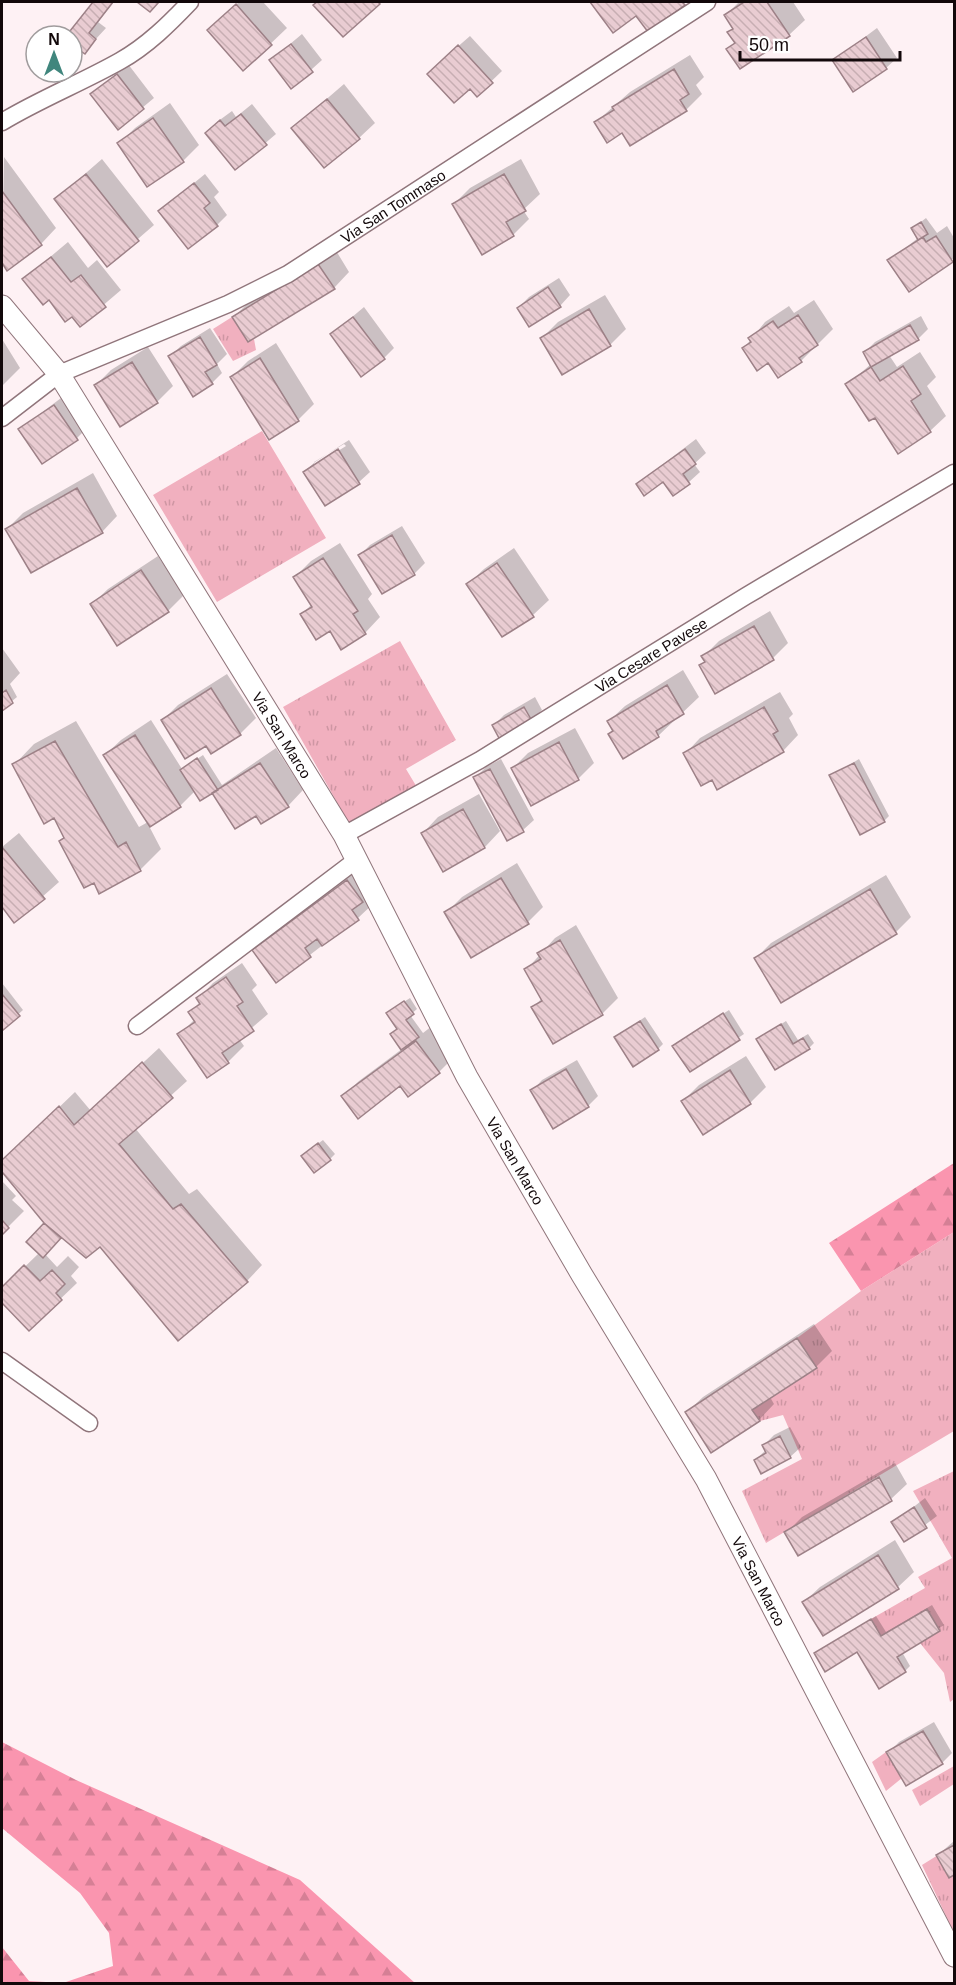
<svg xmlns="http://www.w3.org/2000/svg" width="956" height="1985" font-family="Arial,sans-serif">
<defs>
<pattern id="grass-tufts" width="24" height="20" patternUnits="userSpaceOnUse" patternTransform="scale(1.5)"><rect width="24" height="20" fill="#f1b0bf"/><path d="M3 7l-1-3M5 7V3M7 7l1-3M15 17l-1-3M17 17v-4M19 17l1-3" fill="none" stroke="#ce96a3"/></pattern>
<pattern id="forest-firs" width="22" height="20" patternUnits="userSpaceOnUse" patternTransform="scale(1.5)"><rect width="22" height="20" fill="#fa95af"/><path d="M5 1l3.5 6h-7zM16 11l3.5 6h-7z" fill="#d57f95"/></pattern>
<pattern id="building-back-hatch" width="6" height="6" patternUnits="userSpaceOnUse" patternTransform="scale(1.5)"><rect width="6" height="6" fill="#e9ccd2"/><path d="M-1 5l2 2M0 0l6 6M5-1l2 2" fill="none" stroke="#c7aeb3"/></pattern>
</defs>
<rect width="100%" height="100%" fill="#fef1f4"/>
<!-- grass -->
<path fill="url(#grass-tufts)" d="M232,317L248,342L254,339L256,350L233,361L213,329Z
M262,431L326,538L217,602L153,495Z
M400,641L456,740L406,769L418,789L351,827L283,707Z
M954,1232V1431L766,1543L742,1491L802,1459L783,1415L760,1421L752,1410L817,1368L797,1338L861,1291Z
M954,1471V1699L950,1702L944,1673L920,1643L940,1631L927,1609L881,1636L871,1619L925,1588L918,1577L952,1558L913,1491Z
M886,1752L902,1778L886,1791L872,1762Z
M954,1766V1784L920,1806L912,1790Z
M954,1845V1933L922,1865Z"/>
<!-- forest -->
<path fill="url(#forest-firs)" d="M954,1163V1232L861,1291L829,1243Z
M2,1742L76,1780L300,1880L415,1983H2V1947L29,1981L63,1983L113,1966L109,1933L80,1893L2,1828Z"/>
<!-- shadow -->
<path fill="#0003" fill-rule="evenodd" d="M95,2H114L98,22L106,28L84,52L72,43V36H68Z
M239,2H263L287,28L244,69L209,30Z
M318,2H381L343,35L315,5Z
M592,2H686L636,14L614,31Z
M739,2H793L805,20L789,35L728,49L736,42L729,32L734,27L726,15Z
M877,28L897,58L886,68L834,60Z
M302,34L322,60L292,87L271,60Z
M470,36L502,71L477,95L439,63Z
M690,55L704,77L696,85L702,94L686,110L622,131L596,122L630,92Z
M128,64L154,98L118,128L92,94Z
M344,84L375,123L359,138L293,128Z
M170,103L199,145L183,161L119,144L135,128Z
M252,104L276,134L236,168L217,122L232,111L236,117Z
M4,157L56,228L41,244L7,269L2,261Z
M102,159L154,225L108,265L56,199Z
M521,159L540,194L523,210L529,219L513,235L454,204L470,188Z
M205,174L219,192L214,197L227,215L217,225L160,211Z
M926,218L937,233L947,226L954,238V258L909,290L889,261L918,238L913,228Z
M68,242L88,268L97,260L121,290L80,325L72,314L24,279Z
M335,249L349,272L334,288L234,317L250,301Z
M559,278L570,295L560,306L518,308L529,297Z
M605,295L626,329L610,345L542,338L558,322Z
M814,300L833,329L801,361H768L744,348L765,322L789,306L794,313Z
M364,307L394,348L384,358L332,334Z
M921,316L928,329L918,339L889,355L897,367L920,352L936,377L927,386L946,416L930,431L875,416L847,385L871,364L865,352L875,342Z
M210,328L227,354L217,364L222,373L212,383L170,356L181,346Z
M2,339L20,368L2,386Z
M276,343L314,404L298,420L269,438L232,377L248,361Z
M148,347L173,386L157,402L96,385L111,370Z
M65,395L87,428L77,438L42,461L20,429Z
M696,439L706,453L694,464L700,472L689,482L673,494L663,480L637,484Z
M349,440L370,472L359,482L325,504L304,472L315,462ZM344,444L346,446L314,466V462Z
M93,473L117,516L102,532L7,529L23,513Z
M402,526L425,563L414,574L360,555L370,545Z
M340,543L372,594L368,599L380,617L365,633L330,629L301,615L312,604L295,577L311,561Z
M514,548L549,600L533,615L468,584L484,569Z
M158,556L184,595L168,611L92,604L108,589Z
M770,611L788,643L773,658L701,666L706,660L703,657L719,641Z
M2,648L20,673L10,684L17,697L2,709Z
M683,670L699,697L658,736L610,734L614,730L609,721L625,706Z
M227,674L256,718L240,734L162,721L178,705Z
M780,692L793,714L789,718L798,735L783,751L712,778L685,754L700,738Z
M535,697L542,710L531,720L494,725L504,715Z
M151,720L182,769L203,755L222,785L276,748L303,790L288,806L256,814L213,791H195L180,806L149,826L161,849L140,870L94,881L61,841L65,837L54,816L14,765L34,744L76,721L139,827L148,822L105,755L121,740Z
M575,728L594,763L578,779L532,804L512,769L528,753Z
M501,759L534,820L523,830L475,778L486,767Z
M859,759L889,816L884,821L831,776Z
M479,794L500,831L485,847L444,870L423,833L438,817Z
M19,833L59,882L15,921L2,905V847Z
M517,863L543,907L528,922L446,913L462,897Z
M363,865L374,903L358,918L276,981L254,950L269,934Z
M886,875L911,917L896,932L756,958L771,943Z
M576,925L618,998L602,1014L533,1008L542,998L526,970L555,938Z
M242,963L257,985L252,990L268,1014L239,1039L244,1046L228,1062L179,1035L195,1019L190,1012L200,1002L198,999L213,983Z
M2,983L23,1010L2,1029Z
M410,998L417,1009L410,1015L423,1033L432,1026L455,1056L439,1072L401,1084L343,1096L359,1081L402,1049L393,1009Z
M729,1010L744,1034L690,1070L674,1046Z
M645,1017L663,1044L658,1049L616,1037Z
M786,1021L798,1040L808,1034L814,1043L809,1048L758,1039Z
M159,1048L187,1081L135,1128L189,1194L197,1189L262,1265L247,1281L61,1237L45,1254L57,1267L68,1256L79,1267L71,1276L77,1283L29,1329L2,1301V1289L39,1253L28,1242L46,1223L2,1170V1162L75,1092L91,1111Z
M746,1056L766,1087L750,1103L683,1101L699,1085Z
M577,1060L598,1096L588,1106L532,1091L542,1080Z
M323,1140L335,1154L330,1159L308,1151Z
M2,1181L16,1196L12,1200L24,1211L2,1233Z
M814,1324L832,1351L816,1367L770,1397L774,1404L759,1420L687,1412L703,1397Z
M790,1427L801,1447L790,1457L755,1460L766,1450L763,1446L774,1435Z
M895,1463L907,1484L891,1499L799,1554L786,1533L802,1517Z
M925,1498L937,1516L905,1540L893,1523Z
M895,1540L914,1572L898,1587L824,1634L804,1602L820,1587Z
M932,1605L944,1625L902,1652L910,1666L905,1671L858,1650L816,1654L876,1616L886,1632Z
M934,1722L952,1753L942,1763L888,1753L899,1742Z
M954,1841V1874L950,1876L938,1855Z"/>
<!-- building -->
<path fill="url(#building-back-hatch)" stroke="#9d8187" stroke-width="1.5" d="M93,2H113L89,33L96,39L85,54L72,45V36H66Z
M137,2H159L150,12Z
M317,2H378L380,4L343,37L313,5Z
M590,2H682L685,5L648,32L636,16L613,33Z
M744,2H767L790,36L740,69L726,49L735,43L727,32L733,29L724,15Z
M236,4L272,45L243,71L207,30Z
M866,37L887,69L853,92L832,60Z
M291,44L313,72L291,89L269,60Z
M458,45L493,83L477,97L470,89L454,103L427,74Z
M674,69L689,94L680,100L687,111L630,146L622,133L607,143L594,122L614,110L612,107Z
M117,74L144,109L118,130L90,94Z
M327,99L360,139L324,168L291,128Z
M241,114L267,145L235,170L205,133L220,120L225,126Z
M153,118L184,162L147,187L117,143Z
M86,174L139,241L107,267L54,199Z
M504,174L526,211L506,222L514,236L482,255L452,204Z
M194,183L210,203L204,208L218,226L188,249L158,211Z
M2,191L42,245L7,271L2,263Z
M921,222L928,234L918,240L911,228Z
M936,236L953,262L909,292L887,260L923,237L926,242Z
M51,257L71,282L81,275L106,307L80,327L72,317L65,322L49,300L43,305L22,279Z
M318,264L335,289L248,342L232,317Z
M548,287L561,307L529,327L517,308Z
M589,309L611,346L562,375L540,338Z
M798,315L818,345L799,358L802,362L778,378L768,363L757,371L742,348L751,342L748,338L773,321L778,328Z
M353,317L385,359L361,377L330,334Z
M910,325L919,340L871,367L863,352Z
M200,337L217,365L205,372L213,384L193,397L168,356Z
M260,358L299,421L269,440L230,377Z
M132,362L158,403L120,427L94,385Z
M903,366L921,394L911,401L931,432L898,454L875,418L869,421L845,384L871,367L880,381Z
M54,405L78,440L42,464L18,429Z
M338,449L360,484L325,506L303,472Z
M685,449L696,464L683,474L690,484L673,496L663,482L644,496L636,484Z
M77,488L103,533L31,573L5,529Z
M392,535L415,575L382,594L358,555Z
M323,558L358,611L353,614L366,634L341,650L330,631L316,640L300,614L312,607L293,577Z
M497,563L534,617L502,637L466,584Z
M141,570L169,612L117,646L90,604Z
M754,626L774,660L715,694L699,665L705,662L701,656Z
M667,685L684,714L656,731L659,737L623,759L608,734L613,731L607,721Z
M211,688L241,735L211,754L206,746L185,759L161,720Z
M6,690L13,703L2,711V693Z
M524,707L532,721L500,740L492,725Z
M764,707L778,731L773,734L784,752L717,790L712,780L701,786L683,753Z
M135,735L181,807L150,827L103,755Z
M55,741L118,847L126,842L141,871L99,894L94,883L84,888L59,841L64,838L54,818L44,824L12,764Z
M559,742L579,780L531,806L511,768Z
M197,758L218,790L200,801L180,770Z
M260,763L289,807L261,824L256,816L235,829L212,793Z
M854,763L885,822L860,835L829,775Z
M490,769L524,832L507,841L473,777Z
M463,809L485,848L443,872L421,833Z
M2,847L45,899L14,923L2,907Z
M501,878L529,924L471,958L444,912Z
M347,880L363,902L352,910L359,920L322,946L317,939L305,948L311,957L276,983L252,950Z
M870,889L897,934L781,1003L754,958Z
M560,940L603,1015L553,1044L531,1007L542,1001L524,969L541,959L537,953Z
M226,977L243,1002L237,1006L254,1031L222,1053L229,1063L207,1078L177,1034L195,1022L188,1012L200,1004L196,998Z
M2,994L20,1016L2,1031Z
M404,1001L414,1014L406,1020L419,1037L401,1050L390,1034L397,1029L386,1013Z
M723,1013L740,1040L690,1072L672,1046Z
M640,1021L659,1050L633,1067L614,1037Z
M781,1024L793,1044L803,1038L810,1049L775,1070L756,1039Z
M416,1041L440,1073L408,1097L400,1086L358,1119L341,1096Z
M142,1062L173,1098L119,1144L173,1209L181,1204L248,1282L178,1341L100,1247L86,1258L44,1223L2,1172V1160L59,1106L74,1125Z
M566,1069L589,1107L553,1129L530,1090Z
M730,1070L751,1104L703,1135L681,1101Z
M318,1143L331,1160L314,1173L301,1156Z
M2,1220L9,1228L2,1235Z
M44,1223L61,1238L43,1258L26,1242Z
M24,1265L40,1281L52,1270L65,1284L56,1293L62,1300L29,1331L2,1303V1287Z
M797,1338L817,1368L752,1410L760,1421L711,1453L685,1412Z
M780,1436L791,1458L761,1474L754,1460L766,1453L762,1445Z
M879,1477L892,1501L798,1556L784,1532Z
M914,1507L927,1528L904,1542L891,1522Z
M878,1555L899,1589L823,1636L802,1602Z
M927,1609L940,1631L897,1657L906,1672L879,1689L857,1652L825,1672L814,1653L871,1619L881,1636Z
M923,1731L943,1764L906,1786L886,1752Z
M954,1845V1875L949,1878L936,1855Z"/>
<g fill="none" stroke-linecap="round" stroke-linejoin="round">
<!-- minor casing -->
<g stroke="#90757b" stroke-width="19">
<g id="minor">
<path d="M2,122C40,99 81,83 120,61C147,46 170,23 190,2"/>
<path id="s1" d="M2,418L59,374L228,304L288,274L707,2"/>
<path id="s2" d="M344,835L480,760L746,596L954,473"/>
<path d="M137,1026L355,861"/>
<path d="M2,1361L89,1423"/>
</g>
</g>
<!-- tertiary casing -->
<g stroke="#90757b" stroke-width="23">
<g id="tertiary">
<path id="s3" d="M2,306L59,374L344,835L467,1077L582,1275L706,1479L954,1956"/>
</g>
</g>
<!-- minor -->
<use href="#minor" stroke="#fff" stroke-width="16"/>
<!-- tertiary -->
<use href="#tertiary" stroke="#fff" stroke-width="21"/>
</g>
<g text-anchor="middle" dominant-baseline="central" stroke-width="4.5" stroke-linejoin="round" paint-order="stroke">
<!-- street labels -->
<g font-size="15" fill="#12080a" stroke="#fff">
<text stroke="none"><textPath href="#s1" startOffset="447">Via San Tommaso</textPath></text>
<text stroke="none"><textPath href="#s2" startOffset="356">Via Cesare Pavese</textPath></text>
<text stroke="none"><textPath href="#s3" startOffset="513">Via San Marco</textPath></text>
<text stroke="none"><textPath href="#s3" startOffset="999">Via San Marco</textPath></text>
<text stroke="none"><textPath href="#s3" startOffset="1485">Via San Marco</textPath></text>
</g>
</g>
<!-- border -->
<rect width="956" height="1985" fill="none" stroke="#12080a" stroke-width="6"/>
<!-- north arrow -->
<g transform="translate(54 54)"><circle r="28" fill="#ffffff" stroke="#a09c9d" stroke-width="1.5"/>
<path d="M0-4.5L10 22L0 15L-10 22Z" fill="#40867d"/>
<text y="-9" font-size="16" font-weight="bold" text-anchor="middle" fill="#12080a">N</text>
</g>
<!-- scale -->
<path d="M740 51v9h160v-9" fill="none" stroke="#12080a" stroke-width="3"/>
<text x="749" y="51" font-size="18" fill="#12080a" stroke="#ffffff" stroke-width="4.5" paint-order="stroke">50 m</text>
</svg>
